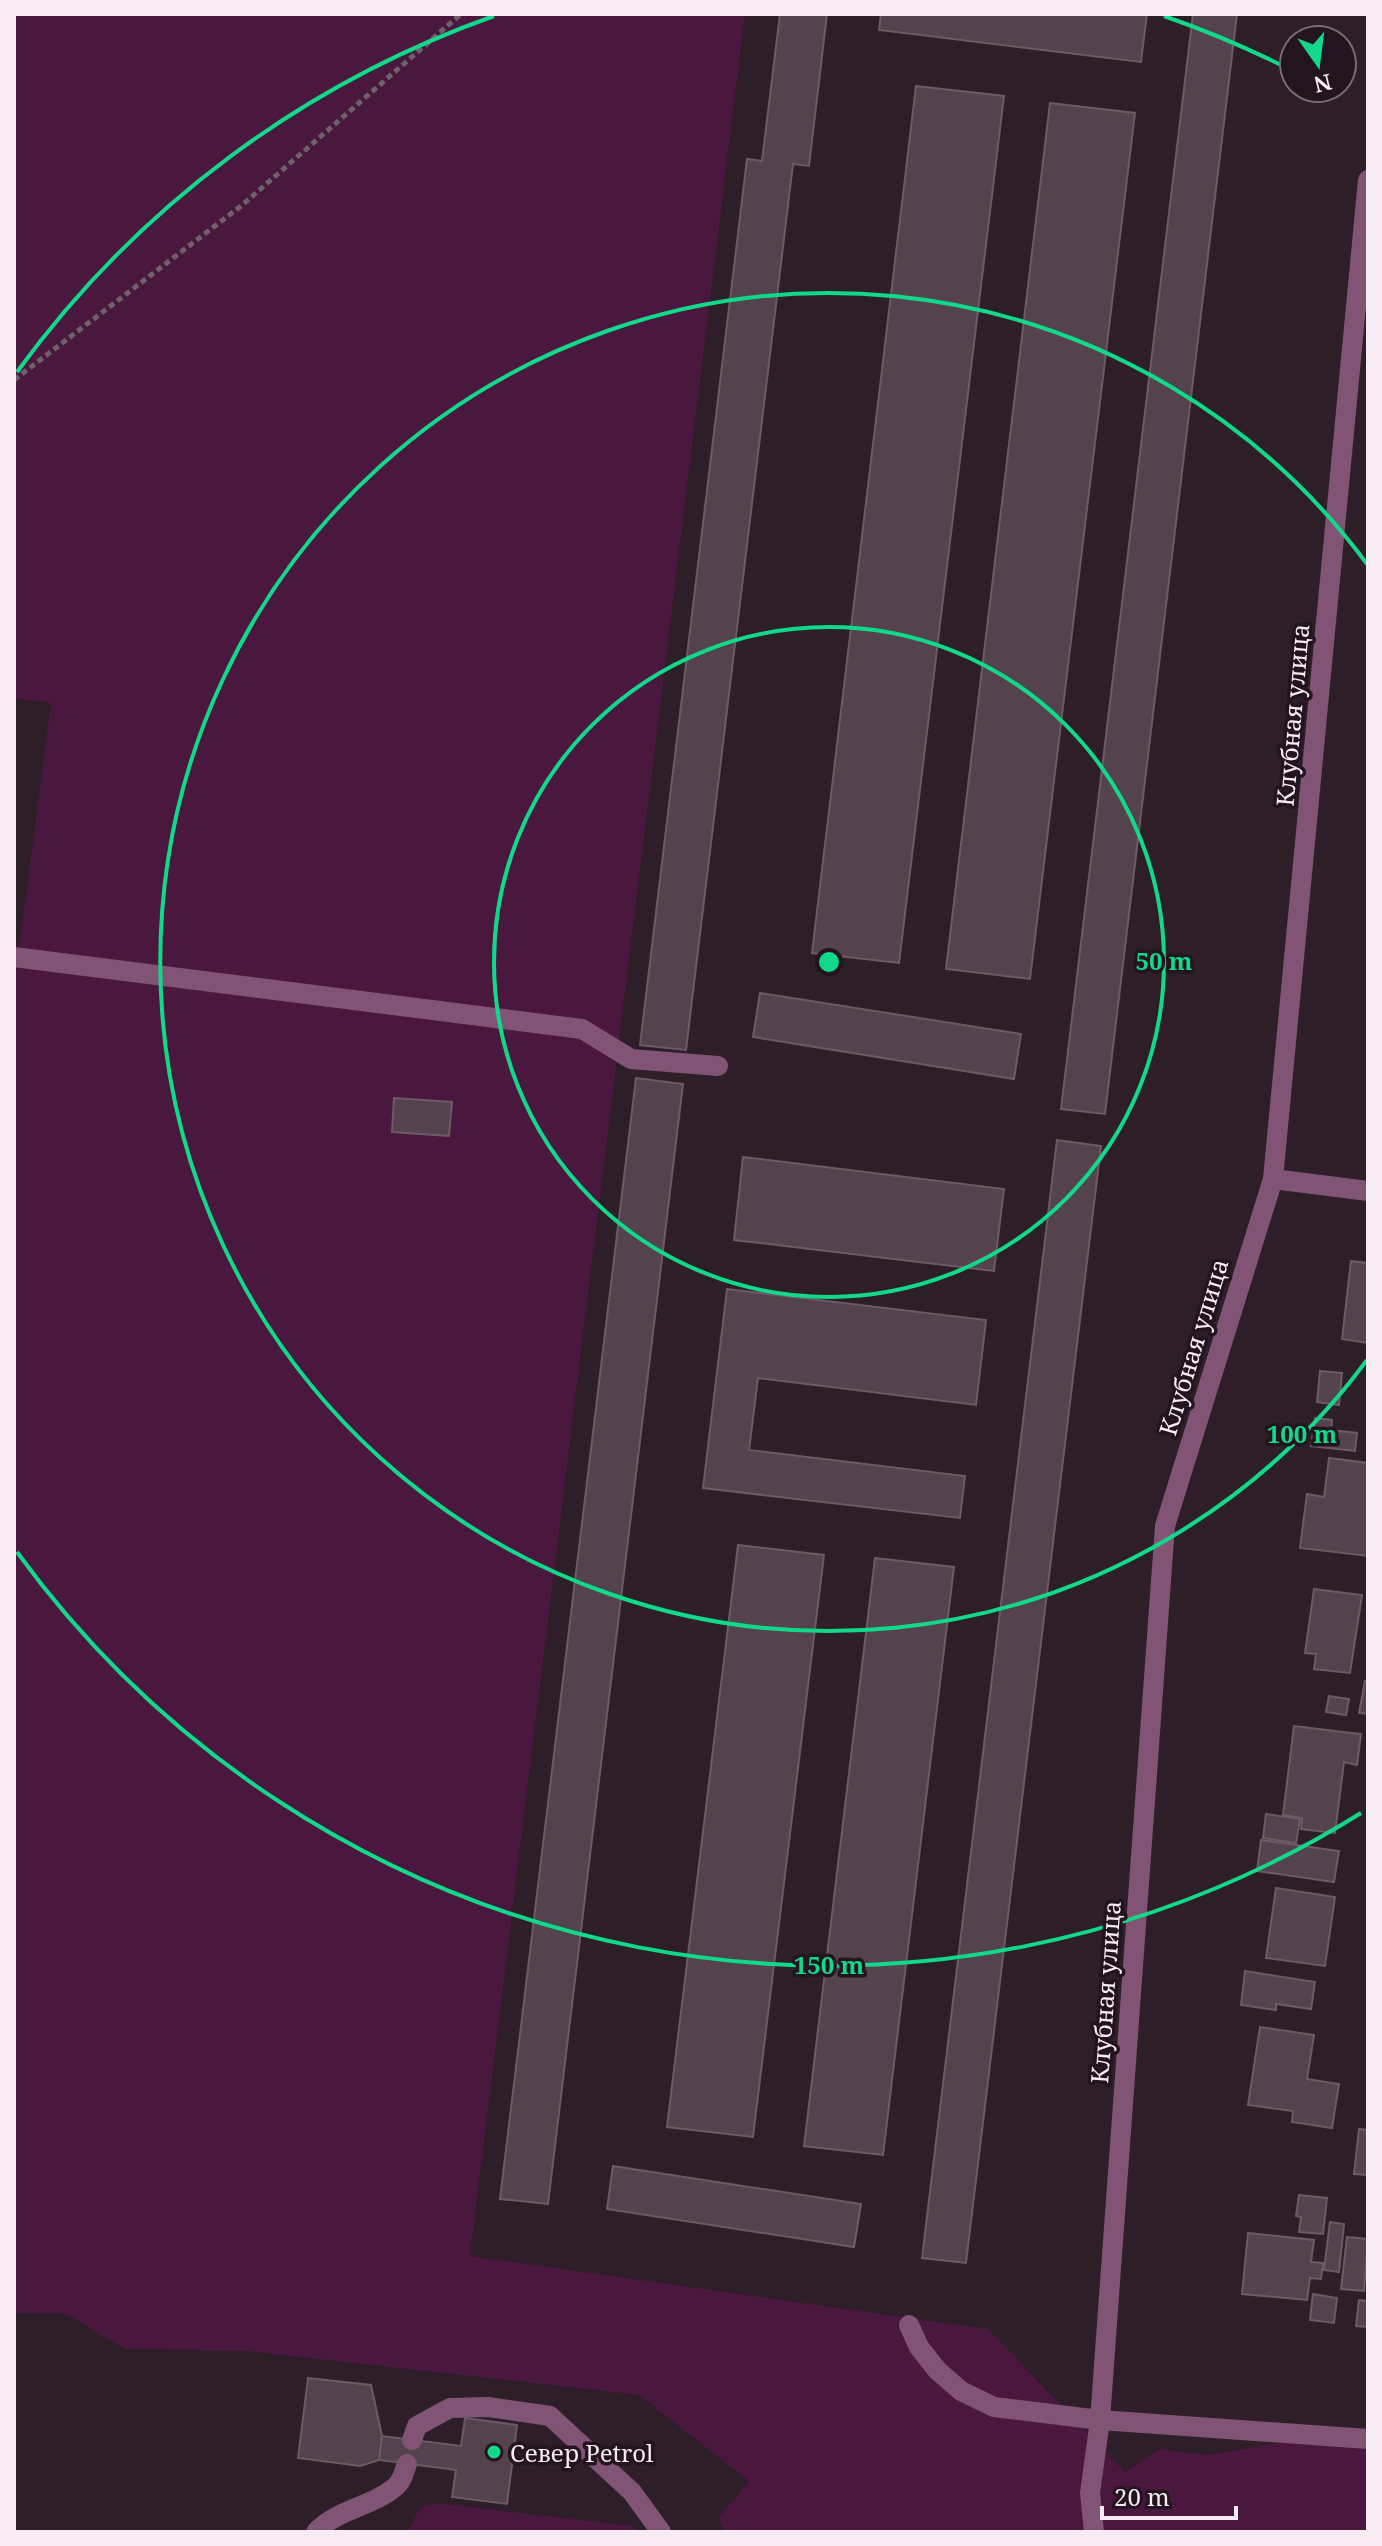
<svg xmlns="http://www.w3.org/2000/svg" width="1382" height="2546" font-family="'Noto Serif',serif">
<rect width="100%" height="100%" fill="#2d1e28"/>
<!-- green -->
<path fill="#4a173e" d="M14,14H745L470,2256L988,2329L1125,2472L1159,2449L1207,2455L1272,2444L1368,2434V2532H724L719,2517L749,2481L639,2395L248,2351L125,2349L65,2313H14V987L51,703L14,698Z
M437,2503L631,2526L641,2532H410L408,2529L421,2507Z"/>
<!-- building -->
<path fill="#54434e" stroke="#6c5b67" stroke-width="2" d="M780,14H827L809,166L793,164L686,1050L640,1045L747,159L762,161Z
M881,14H1147L1141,62L879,30Z
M1193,14H1237L1105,1114L1061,1109Z
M916,86L1004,96L899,963L812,953Z
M1050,103L1135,113L1030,979L946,969Z
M760,993L1021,1034L1014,1079L753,1037Z
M636,1078L683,1084L548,2204L500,2199Z
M394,1098L452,1102L449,1136L392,1132Z
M1057,1140L1101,1146L966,2263L922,2258Z
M743,1157L1004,1189L994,1271L734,1240Z
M1351,1261L1368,1263V1343L1342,1339Z
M727,1289L986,1320L976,1405L758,1378L749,1450L965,1476L960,1518L703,1488Z
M1320,1371L1342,1373L1339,1405L1317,1402Z
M1315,1418L1332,1420L1331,1430L1357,1433L1355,1451L1311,1446Z
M1329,1458L1368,1463V1556L1300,1548L1307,1494L1324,1497Z
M738,1545L824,1555L753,2137L667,2127Z
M875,1558L954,1567L883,2155L804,2146Z
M1314,1589L1362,1595L1350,1673L1314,1669L1316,1654L1305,1653Z
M1365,1681H1368V1714L1359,1713Z
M1329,1696L1349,1699L1346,1715L1326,1712Z
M1294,1726L1361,1734L1357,1765L1344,1762L1335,1833L1301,1829L1302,1818L1283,1815Z
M1266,1814L1300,1819L1296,1843L1263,1838Z
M1261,1840L1339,1851L1334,1882L1257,1871Z
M1276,1888L1335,1897L1325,1966L1266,1958Z
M1245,1971L1315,1982L1311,2009L1276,2004V2010L1241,2005Z
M1260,2027L1314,2035L1307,2079L1339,2084L1332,2128L1292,2122L1293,2111L1248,2105Z
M1359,2129L1368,2130V2175L1354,2174Z
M613,2166L861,2204L854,2247L607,2209Z
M1299,2195L1327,2198L1323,2234L1299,2232L1301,2217L1296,2216Z
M1330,2222L1344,2224L1339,2272L1324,2270Z
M1248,2233L1314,2240L1311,2262L1323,2263L1321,2279L1310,2278L1307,2300L1242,2294Z
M1347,2237L1368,2239L1364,2291L1341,2289Z
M1313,2294L1337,2298L1334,2323L1310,2320Z
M1359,2300L1368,2301V2327L1356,2326Z
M308,2378L371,2385L382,2436L379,2460L360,2466L298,2458Z
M465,2418L517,2425L507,2504L452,2497L456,2470L379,2460L382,2436L461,2446Z"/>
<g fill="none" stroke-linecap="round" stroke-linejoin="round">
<!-- path -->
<path stroke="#6f616a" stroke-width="5" stroke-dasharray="6 4" stroke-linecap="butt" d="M14,380L241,206L461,14"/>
<!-- service -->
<path stroke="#815374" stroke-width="20" d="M14,957L582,1029L631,1059L718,1066
M909,2325L919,2347L937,2370L961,2391L994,2407L1100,2420
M412,2440L417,2426L450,2408L488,2407L550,2416L632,2492L661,2532
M316,2532C337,2509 372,2507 395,2487C402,2482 404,2472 407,2464"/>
<!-- minor -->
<path stroke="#815374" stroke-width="20" d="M1273,1179L1368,1191
M1100,2420L1368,2439
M1094,2532L1090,2493L1100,2420L1165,1526L1273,1179L1368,180"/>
</g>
<!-- distance rings -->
<g fill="none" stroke="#12d98a" stroke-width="4">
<circle cx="829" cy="962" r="335"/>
<path d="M1367 1360A669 669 0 1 1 1367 564"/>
<path d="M1361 1813A1004 1004 0 0 1 17 1552M17 372A1004 1004 0 0 1 494 16M1164 16A1004 1004 0 0 1 1293 71"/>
</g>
<!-- markers -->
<circle fill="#12d98a" stroke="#23151f" stroke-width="3" cx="494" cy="2452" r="8"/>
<g text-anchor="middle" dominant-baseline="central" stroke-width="7" stroke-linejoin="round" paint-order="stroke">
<!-- street labels -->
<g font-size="24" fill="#f7ecf3" stroke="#23151f">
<text transform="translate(1292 715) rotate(-85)">Клубная улица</text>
<text transform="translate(1193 1347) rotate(-73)">Клубная улица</text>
<text transform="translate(1105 1992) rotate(-86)">Клубная улица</text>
</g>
<!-- poi labels -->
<g font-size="24" fill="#f7ecf3" stroke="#23151f" text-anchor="start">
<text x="510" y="2452">Север Petrol</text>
</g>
</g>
<circle cx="829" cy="962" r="12" fill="#12d98a" stroke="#23151f" stroke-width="4"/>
<g font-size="24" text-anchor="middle" font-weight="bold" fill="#12d98a" stroke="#23151f" stroke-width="7" stroke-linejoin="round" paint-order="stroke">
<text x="1164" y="970">50 m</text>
<text x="1302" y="1443">100 m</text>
<text x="829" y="1974">150 m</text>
</g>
<!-- border -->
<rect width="1382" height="2546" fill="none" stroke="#f7ecf3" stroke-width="32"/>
<!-- north arrow -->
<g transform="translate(1318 64) rotate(166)"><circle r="38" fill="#23151f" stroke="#786b74" stroke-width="2"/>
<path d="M0-6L14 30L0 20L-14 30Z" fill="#12d98a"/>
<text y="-12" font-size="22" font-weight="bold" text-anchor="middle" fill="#f7ecf3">N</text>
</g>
<!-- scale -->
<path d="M1102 2506v12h134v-12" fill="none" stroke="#f7ecf3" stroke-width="4"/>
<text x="1114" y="2506" font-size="24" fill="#f7ecf3" stroke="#23151f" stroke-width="6" paint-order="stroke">20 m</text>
</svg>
